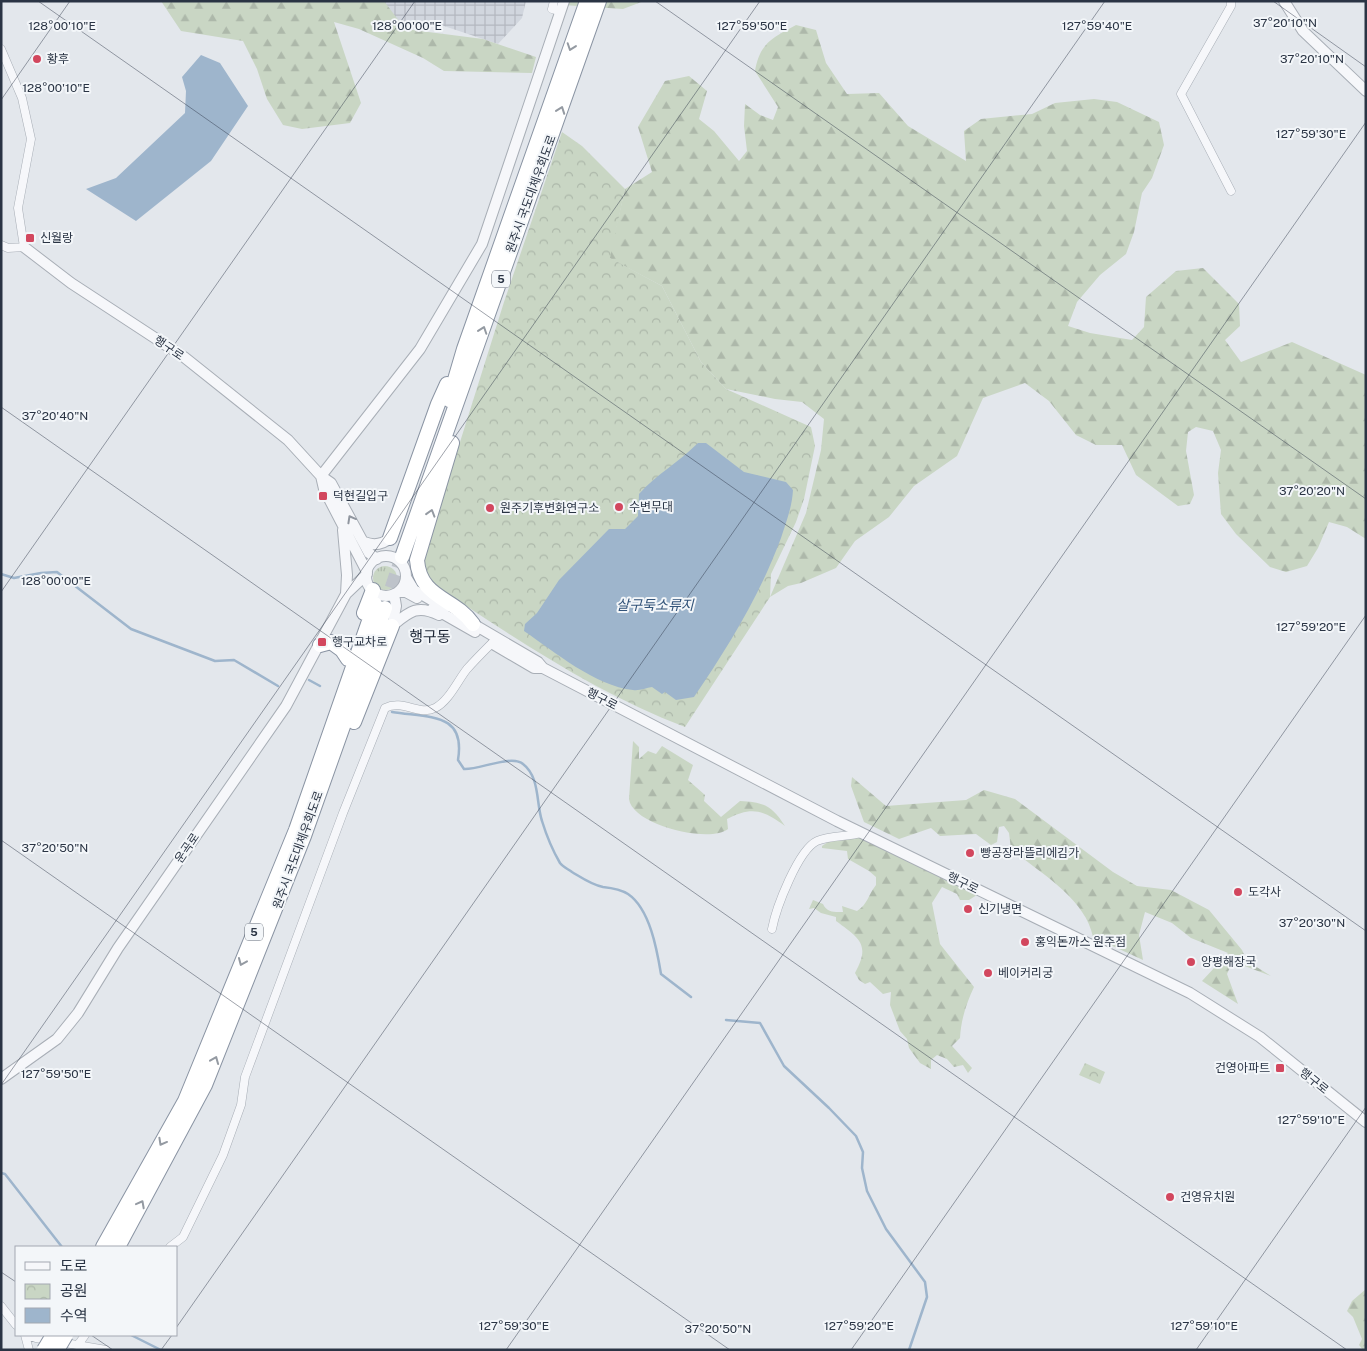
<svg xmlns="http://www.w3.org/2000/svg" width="1367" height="1351" font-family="'Public Sans','Noto Sans KR',sans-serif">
<defs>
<pattern id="industrial-grid" width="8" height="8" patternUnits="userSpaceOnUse" patternTransform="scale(1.25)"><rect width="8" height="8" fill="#d1d6de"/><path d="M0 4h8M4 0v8" fill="none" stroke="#b4b8c0"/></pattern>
<pattern id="grass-tufts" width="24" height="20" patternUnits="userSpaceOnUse" patternTransform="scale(1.25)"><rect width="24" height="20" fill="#c9d6c4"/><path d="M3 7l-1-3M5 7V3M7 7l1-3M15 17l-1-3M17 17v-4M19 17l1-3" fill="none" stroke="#adb8aa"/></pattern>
<pattern id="forest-firs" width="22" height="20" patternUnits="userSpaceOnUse" patternTransform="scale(1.25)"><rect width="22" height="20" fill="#c9d6c4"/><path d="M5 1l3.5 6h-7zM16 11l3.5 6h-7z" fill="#adb8aa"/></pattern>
<pattern id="park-crowns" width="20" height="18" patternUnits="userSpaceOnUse" patternTransform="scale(1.25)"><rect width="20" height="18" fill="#c9d6c4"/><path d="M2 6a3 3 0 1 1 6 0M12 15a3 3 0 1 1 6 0" fill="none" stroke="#adb8aa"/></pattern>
</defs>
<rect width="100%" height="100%" fill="#e3e7ec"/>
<!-- industrial -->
<path fill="url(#industrial-grid)" d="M370,1H526L522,18L498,44L435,23L412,20L392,29Z"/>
<!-- grass -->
<path fill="url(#grass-tufts)" d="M373 578a12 12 0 1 1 24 0a12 12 0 1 1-24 0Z"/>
<!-- forest -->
<path fill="url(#forest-firs)" d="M161,1H384L405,29L483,39L536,57L532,73L444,71L423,58L359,29L334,22L361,103L350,123L302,129L283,125L267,99L257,69L243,41L181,31Z
M552,1H644L623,9L563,5Z
M796,25L816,30L826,63L847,94L879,93L908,126L966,161L964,131L981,119L1032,114L1055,103L1094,99L1117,102L1159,122L1164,145L1152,178L1142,193L1134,232L1126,254L1100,275L1077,302L1068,326L1090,333L1132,340L1144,327L1146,297L1176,271L1203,268L1239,304L1240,326L1225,340L1241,362L1292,342L1366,375V539L1347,527L1329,522L1318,548L1307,566L1286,572L1270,567L1236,534L1221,514L1218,473L1221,450L1213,431L1196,427L1188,432L1186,451L1194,495L1190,504L1178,506L1136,475L1122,445H1096L1076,435L1049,401L1025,383L983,398L957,456L914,486L889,517L855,541L836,568L801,583L788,586L770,597L806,513L821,450L824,419L802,402L775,399L726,389L701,362L662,286L609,258L625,189L652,172L638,127L665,81L689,76L707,91L699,119L714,131L739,161L747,151L744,126L745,104L760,115L773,120L778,107L755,71C760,43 772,38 796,25Z
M633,741L639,747V759L648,751L656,754L662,746L693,765L688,780L705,795L704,801L721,817L740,801C764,802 772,806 785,826C763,810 752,806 727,819L728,829C710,844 632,825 629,799Z
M852,777L886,806L966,800L984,790L1015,799L1113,872L1137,886L1171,890L1209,910L1242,950L1247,961L1271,976L1242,965H1231L1227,974L1238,1004L1202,981L1228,953L1191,938L1172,923L1145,912L1139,935L1143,960L1093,937C1086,899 1039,872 1011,849L1009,833L1004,826L999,827L997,842L991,845L976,834L940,836L931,828L899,839L864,822L851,786Z
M861,836L980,893L969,900H960L957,894L942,887L932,903L940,944L974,987C966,1004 961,1020 960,1038L952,1046L972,1068L968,1073L963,1065L954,1067L947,1059L937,1055L931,1060V1069L920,1063L909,1048L907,1039L900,1031L890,1005L891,992L883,994L870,982L865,984L859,980L855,973C871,944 859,938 836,921V917L821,913L814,908L809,909L813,900L823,904C827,913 835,912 843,912L842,906L857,911C868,904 868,895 876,885V877L869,871L848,859L847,851L822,848V846L828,842Z
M1366,1289V1350H1363L1359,1345L1362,1339L1353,1317L1347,1311L1352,1301Z"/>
<!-- park -->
<path fill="url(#park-crowns)" d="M562,132L582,146L625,189L610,258L662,286L701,362L726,389L811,427L815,446L804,499L796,522L771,574L770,597L685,727C595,693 513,637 433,584L428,578L422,563L504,302Z
M1085,1063L1105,1072L1100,1084L1079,1075Z"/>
<!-- water -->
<path fill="#9eb5cc" d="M201,55L220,63L248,106L211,161L136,221L86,189L116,178L185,113L186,91L182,77Z
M698,443H706L744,472L786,482L793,490C792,508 786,522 781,538C760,595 728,647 694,697L676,700L665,692L662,694L652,687C646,688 639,691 633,690C595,686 555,652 524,631L525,624L537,613L559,580L609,529H625L638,516L639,494C657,474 679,462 698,443Z"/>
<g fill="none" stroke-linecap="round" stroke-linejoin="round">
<!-- stream -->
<path stroke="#9eb5cc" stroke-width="2.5" d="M1,574L14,578L41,573L57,572L131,629L215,661L234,660L278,686
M309,680L320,686
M392,712C429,718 466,712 458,760L464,769C479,770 512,754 523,764C540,777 536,803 542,821C546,834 553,851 560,863C563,867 568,869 572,872C582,878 592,885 603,887C612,888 620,889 628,894C650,909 657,950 661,974L691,997
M726,1020L760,1023L784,1066L829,1108L856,1136L863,1152L862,1168L867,1191L886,1229L925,1282L927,1297L909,1350
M1,1173L5,1174L62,1247
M131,1335L161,1350"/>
<!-- trunk-tunnel -->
<path stroke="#bec3ca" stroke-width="14" stroke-dasharray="14 7" stroke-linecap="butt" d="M385,608L402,557"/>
<!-- minor casing -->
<g stroke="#a8aeb6" stroke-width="9">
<path id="minor" d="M554,1L552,9L560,11
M1,49L22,98L31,139L18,208L24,247L8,248L1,245
M1231,191L1181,94L1231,6V1
M772,929C776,908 798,850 817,841C830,835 847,837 862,833
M170,1247L183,1237L223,1155L241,1105L245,1077L343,813L385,708C403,699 419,716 435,708C449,701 458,680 467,669C475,660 484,651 492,643
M1,1306L16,1325
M25,1335L29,1350
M28,1335L36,1338L106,1350
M78,1345L85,1335"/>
</g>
<!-- tertiary casing -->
<g stroke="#a8aeb6" stroke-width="12">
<path id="tertiary" d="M1284,1L1303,31L1366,91
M24,247L71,283L184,357L288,440L321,476L331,483L369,553L377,559
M343,530L347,575L346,594
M364,542C374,546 382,545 390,538
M366 576a20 20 0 1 1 40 0a20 20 0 1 1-40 0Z
M367,572L324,489L321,476L420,349L482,244L564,1
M406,577L414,590L445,608
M398,592H406L417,598
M433,608L475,632
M468,621L538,662L543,668L837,821L1190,993L1260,1037L1366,1122
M392,626C409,612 417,604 439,615
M392,626L396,606L394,594
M493,644L534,668H543
M1,1079L57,1039L78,1013L118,948L286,706L346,594L367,574"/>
</g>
<!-- trunk casing -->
<g stroke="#8a94a3" stroke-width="16">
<path id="trunk" d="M449,400L464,349L587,1
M452,443L417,560C420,599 454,597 473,624
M390,538L438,404L447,384
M402,557L599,1
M364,613L373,590
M320,645L331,642L342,650L348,659
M354,722L392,626
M103,1247L185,1101L296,830L375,604
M118,1247L205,1085L304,836L385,608"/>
</g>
<!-- minor -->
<use href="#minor" stroke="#f6f7fa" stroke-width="8"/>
<!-- tertiary -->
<use href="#tertiary" stroke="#f6f7fa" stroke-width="10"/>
<!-- trunk -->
<use href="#trunk" stroke="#fff" stroke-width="14"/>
<!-- trunk-bridge casing -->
<g stroke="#8a94a3" stroke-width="16" stroke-linecap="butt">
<path id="trunk-bridge" d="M44,1350L53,1335
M57,1350L66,1335"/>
</g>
<!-- trunk-bridge -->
<use href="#trunk-bridge" stroke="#fff" stroke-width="14"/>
</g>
<!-- one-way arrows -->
<defs><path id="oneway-chevron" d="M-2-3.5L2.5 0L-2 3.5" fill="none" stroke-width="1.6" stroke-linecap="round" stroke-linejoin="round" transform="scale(1.25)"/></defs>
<g stroke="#949aa2">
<use href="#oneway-chevron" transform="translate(571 47) rotate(109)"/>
<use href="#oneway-chevron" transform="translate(561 110) rotate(-70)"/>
<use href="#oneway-chevron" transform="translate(483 330) rotate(-71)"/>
<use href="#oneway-chevron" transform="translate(431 513) rotate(-73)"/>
<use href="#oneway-chevron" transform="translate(242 962) rotate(113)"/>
<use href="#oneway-chevron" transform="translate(215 1060) rotate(-68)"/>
<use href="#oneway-chevron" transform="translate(162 1142) rotate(119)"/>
<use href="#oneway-chevron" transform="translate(141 1204) rotate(-62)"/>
</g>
<use stroke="#90969f" href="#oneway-chevron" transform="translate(351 519) rotate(-119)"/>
<!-- ticks -->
<path fill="none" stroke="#2a3444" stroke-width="1" stroke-opacity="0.45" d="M38,1L1366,931M655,1L1366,499M1273,1L1366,67M1,100L70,1M1,407L1347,1350M1,592L415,1M1,840L730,1350M1,1085L760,1M1,1272L16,1282M176,1328L1105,1M91,1335L113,1350M161,1350L172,1335M506,1350L1366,122M851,1350L1366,615M1196,1350L1366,1107"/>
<!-- markers -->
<g fill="#d2475e" stroke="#f3f6f9" stroke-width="2">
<circle cx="37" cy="59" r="5"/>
<rect x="25" y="233" width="10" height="10" rx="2.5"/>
<rect x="318" y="491" width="10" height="10" rx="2.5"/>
<circle cx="619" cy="507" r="5"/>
<circle cx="490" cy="508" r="5"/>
<rect x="317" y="637" width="10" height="10" rx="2.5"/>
<circle cx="970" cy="853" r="5"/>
<circle cx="1238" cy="892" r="5"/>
<circle cx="968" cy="909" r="5"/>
<circle cx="1025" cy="942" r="5"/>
<circle cx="1191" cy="962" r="5"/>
<circle cx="988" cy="973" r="5"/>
<rect x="1275" y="1063" width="10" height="10" rx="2.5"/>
<circle cx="1170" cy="1197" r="5"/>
</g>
<g text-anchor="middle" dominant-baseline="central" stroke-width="4" stroke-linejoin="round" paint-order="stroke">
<!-- shield labels -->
<g fill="#f3f6f9" stroke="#666e7a" stroke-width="1">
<rect x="492" y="270.5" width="18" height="17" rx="4"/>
<rect x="245" y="923.5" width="18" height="17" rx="4"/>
</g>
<g font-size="11" font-weight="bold" fill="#2a3444">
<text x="501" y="279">5</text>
<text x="254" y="932">5</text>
</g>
<!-- poi labels -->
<g font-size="12" fill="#2a3444" stroke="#f3f6f9" text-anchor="start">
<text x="47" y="59">황후</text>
<text x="40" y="238">신월랑</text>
<text x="333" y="496">덕현길입구</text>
<text x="629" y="507">수변무대</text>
<text x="500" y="508">원주기후변화연구소</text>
<text x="332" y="642">행구교차로</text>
<text x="980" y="853">빵공장라뜰리에김가</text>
<text x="1248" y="892">도각사</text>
<text x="978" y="909">신기냉면</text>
<text x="1035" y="942">홍익돈까스 원주점</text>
<text x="1201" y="962">양평해장국</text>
<text x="998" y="973">베이커리궁</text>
<text x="1270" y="1068" text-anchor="end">건영아파트</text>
<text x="1180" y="1197">건영유치원</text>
</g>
<!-- street labels -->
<g font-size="12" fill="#2a3444" stroke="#f3f6f9">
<text transform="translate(531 194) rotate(-70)">원주시 국도대체우회도로</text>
<text transform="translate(169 348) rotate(34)">행구로</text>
<text transform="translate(602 699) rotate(28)">행구로</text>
<text transform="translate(187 848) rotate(-56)">운곡로</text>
<text transform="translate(298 850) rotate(-70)">원주시 국도대체우회도로</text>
<text transform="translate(963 883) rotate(26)">행구로</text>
<text transform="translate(1314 1081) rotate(39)">행구로</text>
</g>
<!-- water labels -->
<g font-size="14" font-style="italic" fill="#33547a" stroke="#f3f6f9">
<text x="655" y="605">살구둑소류지</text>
</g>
<!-- quarter labels -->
<g font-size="15" fill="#1c2535" stroke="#f3f6f9">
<text x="430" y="636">행구동</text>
</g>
</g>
<g font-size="12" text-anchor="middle" fill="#2a3444" stroke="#f3f6f9" stroke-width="4" stroke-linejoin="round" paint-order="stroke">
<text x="1285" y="27">37°20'10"N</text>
<text x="62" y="30">128°00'10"E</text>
<text x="407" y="30">128°00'00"E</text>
<text x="752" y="30">127°59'50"E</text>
<text x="1097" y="30">127°59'40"E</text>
<text x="1312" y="63">37°20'10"N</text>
<text x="56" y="92">128°00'10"E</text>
<text x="1311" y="138">127°59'30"E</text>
<text x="55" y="420">37°20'40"N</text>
<text x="1312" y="495">37°20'20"N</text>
<text x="56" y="585">128°00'00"E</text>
<text x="1311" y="631">127°59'20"E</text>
<text x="55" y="852">37°20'50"N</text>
<text x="1312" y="927">37°20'30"N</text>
<text x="56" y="1078">127°59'50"E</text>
<text x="1311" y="1124">127°59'10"E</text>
<text x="514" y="1330">127°59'30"E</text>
<text x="859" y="1330">127°59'20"E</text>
<text x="1204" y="1330">127°59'10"E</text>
<text x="718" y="1333">37°20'50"N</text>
</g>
<!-- border -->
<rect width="1367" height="1351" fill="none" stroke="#2a3444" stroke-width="5"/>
<!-- legend -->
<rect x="15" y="1246" width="162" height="90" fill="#f3f6f9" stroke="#a3a8b1"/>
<rect x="25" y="1262" width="25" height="8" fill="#f6f7fa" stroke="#a3a8b1"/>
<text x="60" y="1271" font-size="15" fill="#2a3444">도로</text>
<rect x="25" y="1284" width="25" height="15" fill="url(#park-crowns)" stroke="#a3a8b1"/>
<text x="60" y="1296" font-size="15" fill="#2a3444">공원</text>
<rect x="25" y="1308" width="25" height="15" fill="#9eb5cc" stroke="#a3a8b1"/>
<text x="60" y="1321" font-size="15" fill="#2a3444">수역</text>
</svg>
